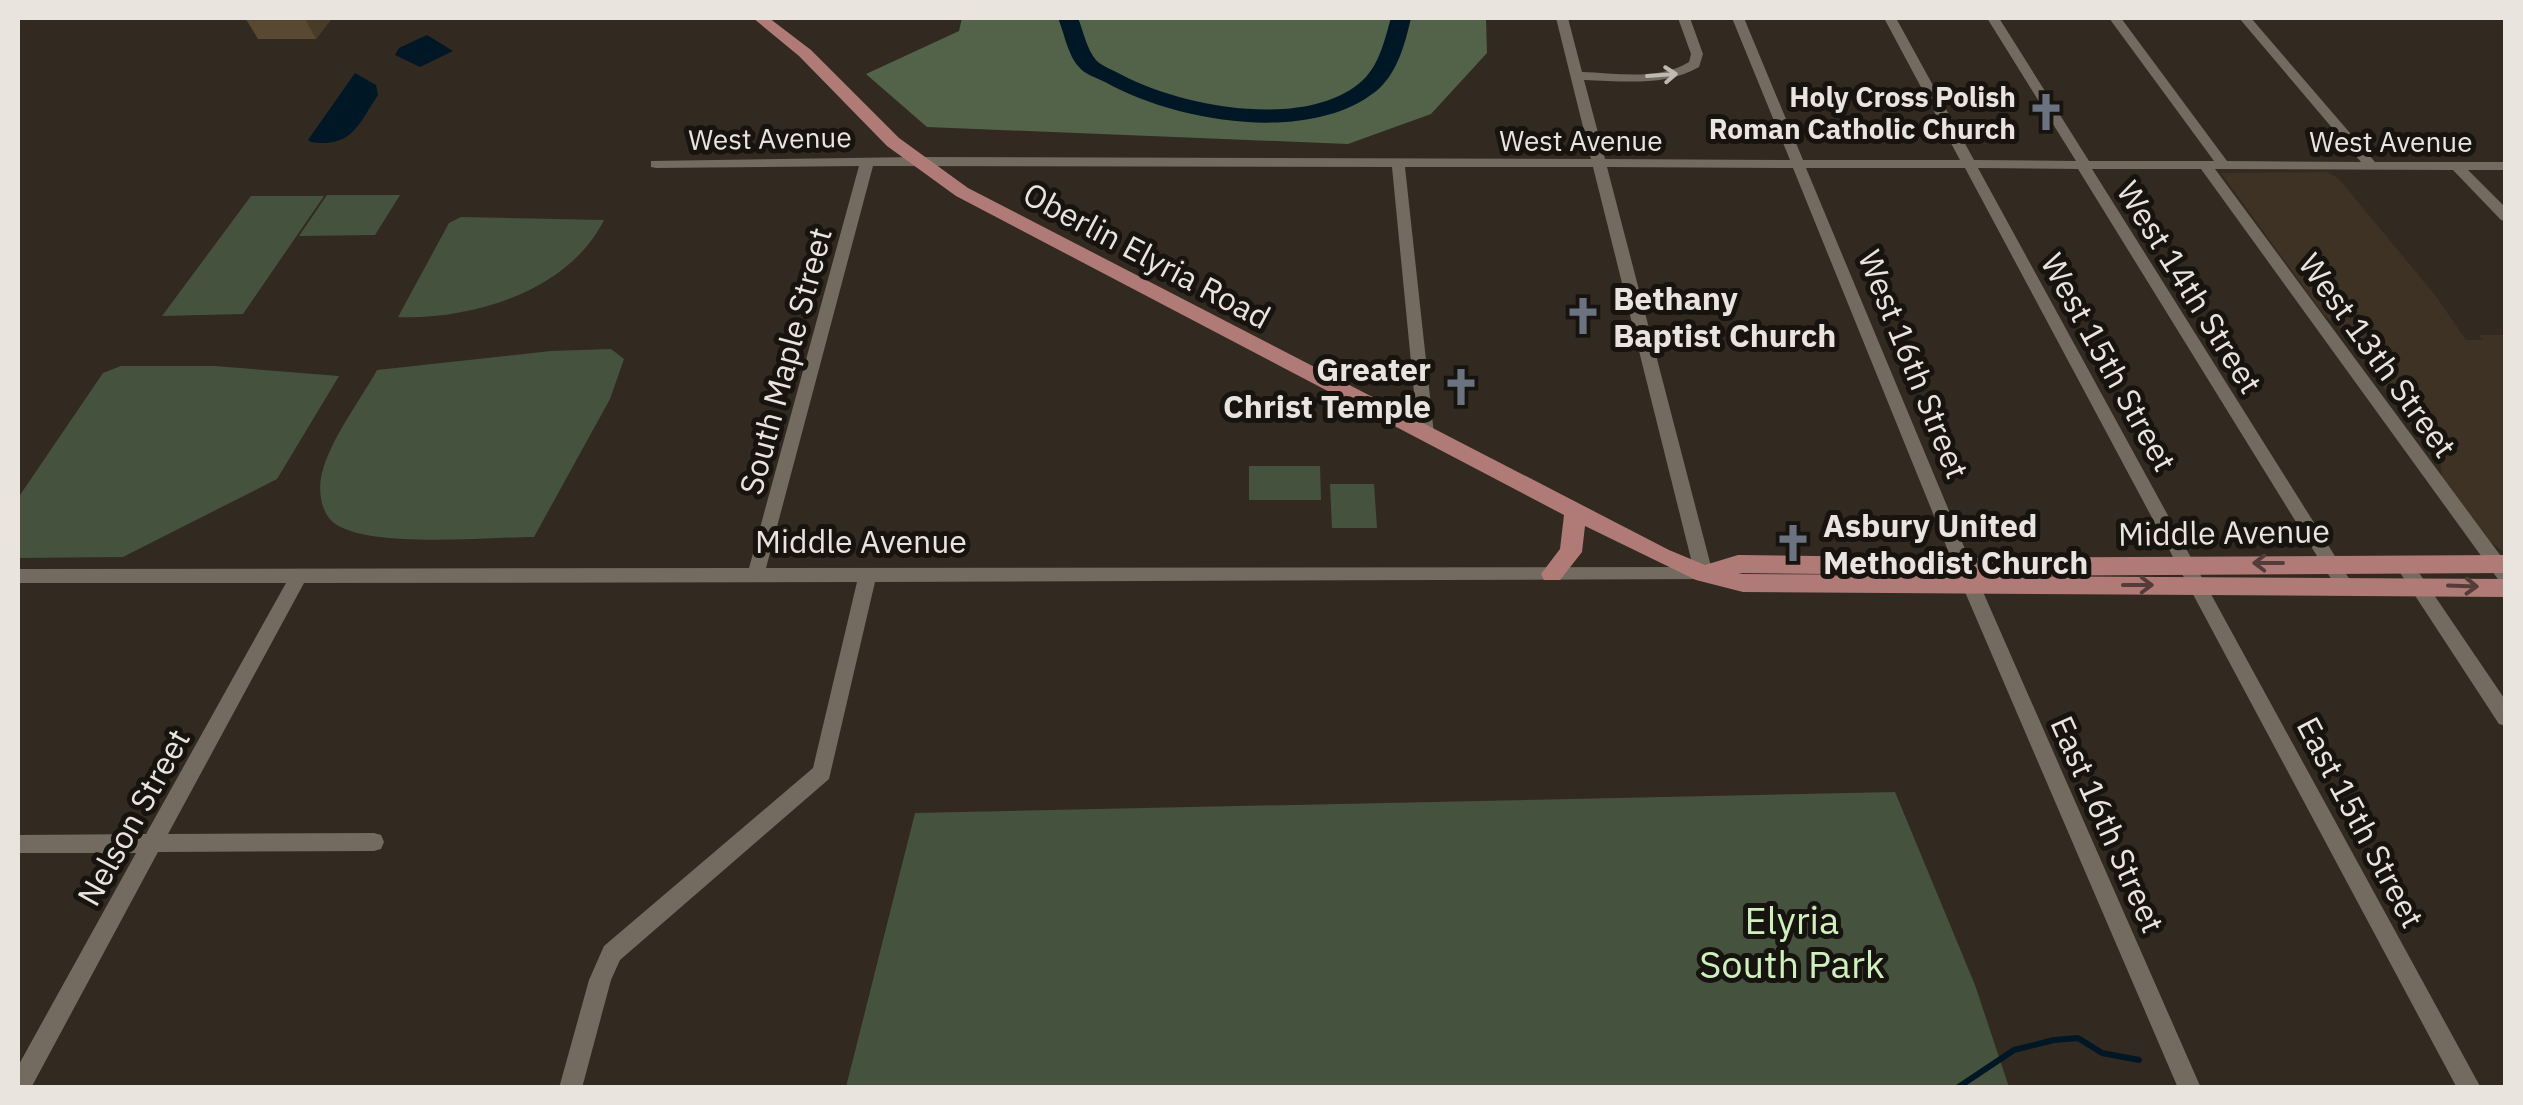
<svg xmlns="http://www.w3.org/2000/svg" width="2523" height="1105" font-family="'IBM Plex Sans',sans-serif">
<rect width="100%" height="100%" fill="#322a21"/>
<!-- built -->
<path fill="#3e3224" d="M2326,172L2338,178L2435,295L2466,340H2482L2479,335H2505V553L2491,542L2442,477L2441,465L2340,328L2324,315L2221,173Z"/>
<!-- green -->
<path fill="#45523e" d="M327,195H400L375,235L299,236Z
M251,196H324L243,314L162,316Z
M461,217L604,220C569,291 472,320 398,317L449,223Z
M611,349L624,359L610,399L534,537C488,537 369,549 334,523C320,512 318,489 322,473C331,438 360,401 377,370L551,351Z
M121,366H214L339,376L277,479L123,557L18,558V498L103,373Z
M1249,466H1320L1321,500H1249Z
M1330,484H1374L1377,528H1332Z
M1895,792L1975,985L2009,1087H846L915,813Z"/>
<!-- forest -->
<path fill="#526349" d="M962,18H1486L1487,53L1431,114L1348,144L927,127L866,74L959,31Z"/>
<!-- water -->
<path fill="#001726" d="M427,35L453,51L420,67L395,55L399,48Z
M355,73L376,85L378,95C358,125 352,148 311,142L308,140Z"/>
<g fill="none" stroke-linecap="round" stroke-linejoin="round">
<!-- stream -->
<path stroke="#001726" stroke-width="6" d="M1957,1088L2014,1050L2054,1040L2078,1038L2102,1053L2139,1060"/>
<!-- river -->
<path fill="#001726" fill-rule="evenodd" d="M1058,18H1078C1083,30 1087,50 1096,60C1101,66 1115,71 1122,75C1182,107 1308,131 1363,80C1380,64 1385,38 1391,18H1411C1405,44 1397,75 1375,92C1307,145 1174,121 1105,82C1097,78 1084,74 1079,67C1068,56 1064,32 1058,18Z"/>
<!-- minor -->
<path fill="#736a60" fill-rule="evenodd" d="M1556,18H1568L1582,72C1616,73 1658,81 1689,62L1691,54L1678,18H1690L1703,54L1699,67C1665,87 1622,81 1584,80L1605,159L1790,160L1732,18H1744L1803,160H1960L1884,18H1896L1974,160L2076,161L1987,18H1999L2089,161H2214L2109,18H2121L2227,161L2361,162L2239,18H2251L2375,162H2506V170H2468L2506,208V221L2501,220L2453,170L2215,169L2506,563V584L2500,582L2201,169H2092L2350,580L2353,585L2350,590H2338L2078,169L1978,168L2481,1088H2457L1965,168H1806L1980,585L2201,1088H2178L1962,585L1793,168L1607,167L1713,574L1710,579L875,582L829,779L620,960L611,980L582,1088H559L589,980L604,946L813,768L857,582L304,583L168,834L374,833L381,835L384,842L381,849L374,851L158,852L31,1088H18V1066L136,853H18V835L146,834L286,583H18V569L749,568L859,166L656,168L651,167V161L917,157L1591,159ZM873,166L1392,167L1418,434L1426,440L1434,434L1405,167H1593L1693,567L766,568Z
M2403,556L2409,558L2506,701V726L2499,724L2397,568L2394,563L2397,558Z"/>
<!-- major -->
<path fill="#b07b77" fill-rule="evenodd" d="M753,18H769L811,50L899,138L968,188L1669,550L1705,565L1738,555L1964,558L2506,555V573L1986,576L2506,579V597L1743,592L1696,580L1585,526L1582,552L1560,580H1544L1541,574L1560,549L1564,515L956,196L887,146L799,56ZM1738,573L1925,575L1743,574Z"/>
</g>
<!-- wall -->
<path fill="#594932" d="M332,18L316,39H258L246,19Z"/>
<!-- shaded-wall -->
<path fill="#483c29" d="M306,18H332L316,39L305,19Z"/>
<!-- building -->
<path fill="#67553a" stroke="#483c29" stroke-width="2.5" d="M248,18H306L305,19H246Z"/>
<!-- one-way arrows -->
<defs><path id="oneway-shaft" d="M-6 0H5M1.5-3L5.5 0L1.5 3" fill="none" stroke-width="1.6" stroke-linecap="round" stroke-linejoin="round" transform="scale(2.5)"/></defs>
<use stroke="#c0b9b2" href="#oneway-shaft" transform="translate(1662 75) rotate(-4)"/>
<g stroke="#543d39">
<use href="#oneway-shaft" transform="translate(2268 563) rotate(180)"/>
<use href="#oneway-shaft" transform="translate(2138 585)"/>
<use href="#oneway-shaft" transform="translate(2463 586) rotate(2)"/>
</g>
<!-- icons -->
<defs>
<g id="church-bare" transform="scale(3)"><path d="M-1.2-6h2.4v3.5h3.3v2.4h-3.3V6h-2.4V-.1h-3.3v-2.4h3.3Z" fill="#6b7280" stroke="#171410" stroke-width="2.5" paint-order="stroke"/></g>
</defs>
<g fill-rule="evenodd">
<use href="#church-bare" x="2046" y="112"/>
<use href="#church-bare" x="1583" y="316"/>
<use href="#church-bare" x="1461" y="387"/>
<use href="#church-bare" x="1793" y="543"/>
</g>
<g text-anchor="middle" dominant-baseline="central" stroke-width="10" stroke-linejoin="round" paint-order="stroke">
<!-- far-poi labels -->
<g font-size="28" font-weight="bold" fill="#e9e4de" stroke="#171410" text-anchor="end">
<text x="2016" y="96">Holy Cross Polish<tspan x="2016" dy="32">Roman Catholic Church</tspan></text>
</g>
<!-- far-street labels -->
<g font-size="28" fill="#e9e4de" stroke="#171410">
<text transform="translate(770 138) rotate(-1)">West Avenue</text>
<text x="1581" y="140">West Avenue</text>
<text x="2391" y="141">West Avenue</text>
</g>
<!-- street labels -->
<g font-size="32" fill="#e9e4de" stroke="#171410">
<text transform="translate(1147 255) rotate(28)">Oberlin Elyria Road</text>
<text transform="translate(2190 287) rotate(58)">West 14th Street</text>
<text transform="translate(2378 355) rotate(54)">West 13th Street</text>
<text transform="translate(785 361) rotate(-75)">South Maple Street</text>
<text transform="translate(2109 362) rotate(61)">West 15th Street</text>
<text transform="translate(1914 364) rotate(68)">West 16th Street</text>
<text transform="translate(2224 532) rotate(-1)">Middle Avenue</text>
<text x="861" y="541">Middle Avenue</text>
<text transform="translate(133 817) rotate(-61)">Nelson Street</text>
<text transform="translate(2361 822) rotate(62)">East 15th Street</text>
<text transform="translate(2108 824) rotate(66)">East 16th Street</text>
</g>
<!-- poi labels -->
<g font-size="32" font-weight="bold" fill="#e9e4de" stroke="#171410" text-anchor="start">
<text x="1613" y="298">Bethany<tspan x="1613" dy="37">Baptist Church</tspan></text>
<text x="1431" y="369" text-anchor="end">Greater<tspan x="1431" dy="37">Christ Temple</tspan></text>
<text x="1823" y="525">Asbury United<tspan x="1823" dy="37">Methodist Church</tspan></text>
</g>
<!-- near-park labels -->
<g font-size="38" fill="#cff0bd" stroke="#171410">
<text x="1792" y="919">Elyria<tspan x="1792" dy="44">South Park</tspan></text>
</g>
</g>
<!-- border -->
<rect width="2523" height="1105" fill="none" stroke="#e9e4de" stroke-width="40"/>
</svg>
